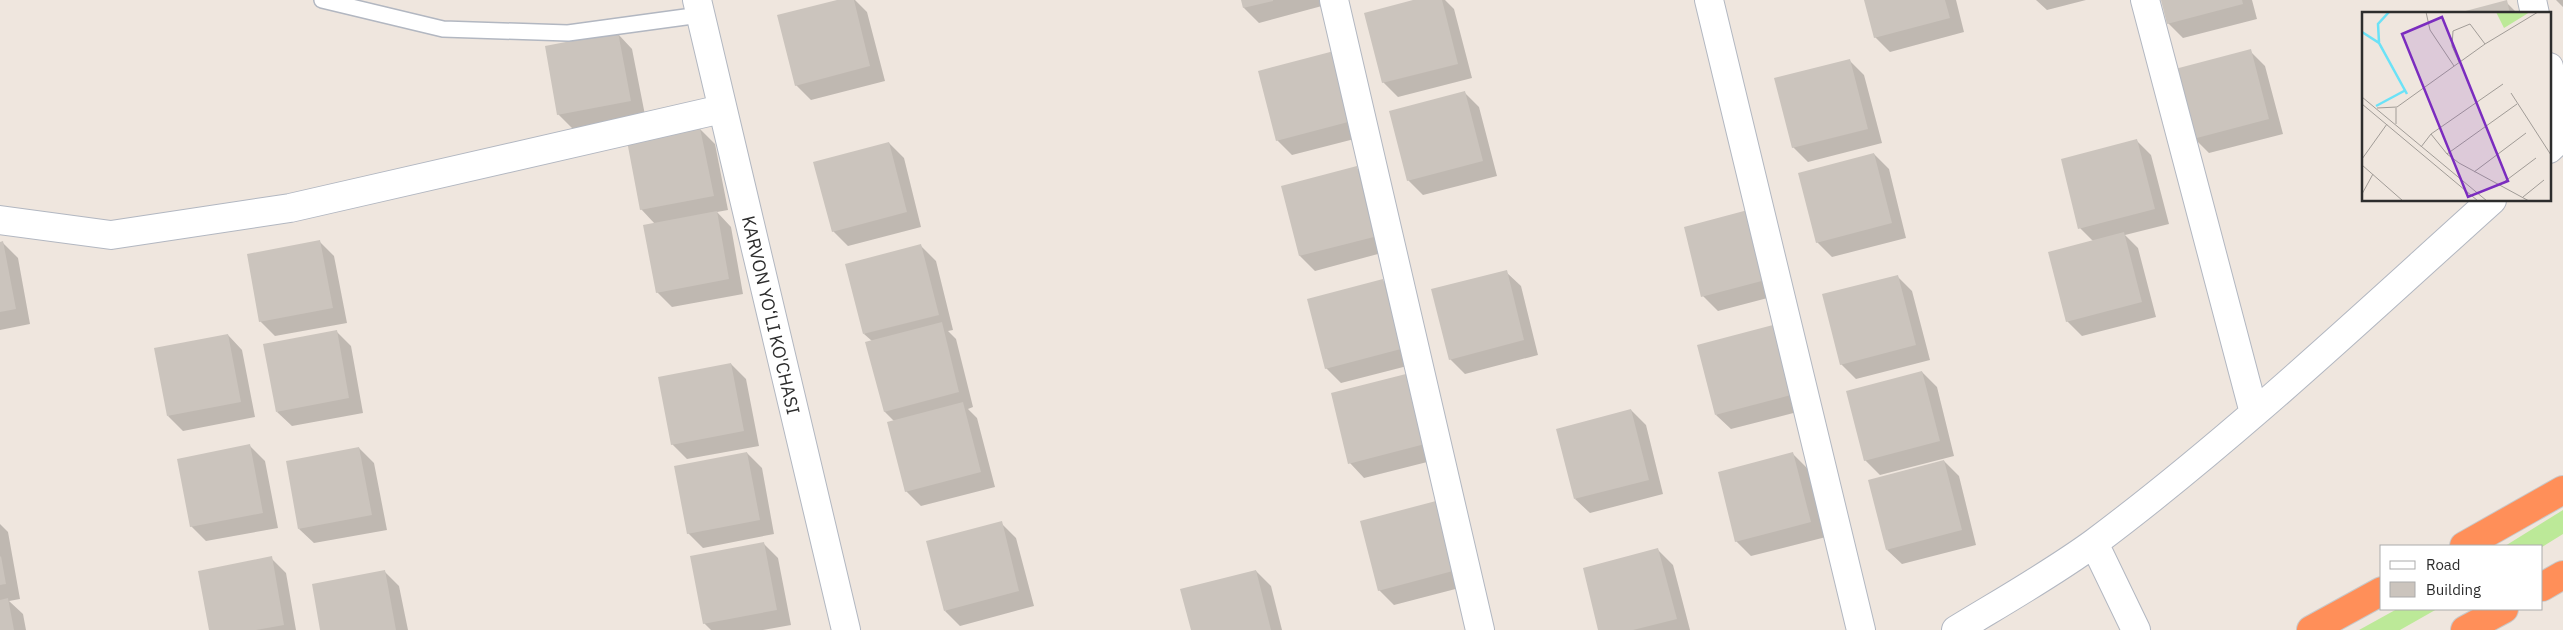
<svg xmlns="http://www.w3.org/2000/svg" width="2563" height="630" font-family="'IBM Plex Sans',sans-serif">
<rect width="100%" height="100%" fill="#efe6de"/>
<!-- green -->
<path fill="#bce998" d="M2563,510V534L2542,547L2505,546Z
M2397,609H2437L2400,630H2359Z"/>
<!-- shadow -->
<path fill="#0003" d="M842,0H855L867,12L885,81L811,100L796,85Z
M1242,0H1332L1333,3L1259,23L1244,8Z
M1418,0H1445L1454,9L1472,78L1398,97L1383,82Z
M1866,0H1956L1964,32L1890,52L1875,37Z
M2036,0H2086L2047,10Z
M2162,0H2252L2257,19L2183,38L2168,23Z
M2556,0H2563V7Z
M2506,2L2518,14H2460Z
M618,34L632,49L645,115L573,129L558,114Z
M2250,51L2265,66L2283,134L2209,153L2194,138Z
M1333,52L1366,136L1292,155L1277,140Z
M1849,60L1864,75L1882,143L1808,162L1793,147Z
M1464,92L1479,107L1497,176L1423,195L1408,180Z
M700,129L715,144L728,210L717,212L731,227L743,294L672,307L657,292L655,224L641,209Z
M2136,140L2151,155L2169,224L2125,235L2138,248L2156,317L2082,336L2067,321L2093,241L2080,228Z
M889,143L904,158L921,227L848,246L833,231Z
M1874,154L1889,169L1906,238L1832,257L1817,242Z
M1356,168L1371,182L1389,251L1315,271L1300,256L1283,187Z
M1685,227L1791,292L1718,311L1703,296Z
M319,241L334,256L347,323L275,336L260,321Z
M0,243H3L18,258L30,324L0,330Z
M921,246L936,261L953,330L948,331L956,339L973,407L968,409L977,418L995,487L921,506L906,491L894,421L885,412L872,341L864,334Z
M1506,272L1521,286L1538,355L1465,374L1450,359Z
M1897,276L1912,291L1930,360L1856,379L1841,364Z
M1382,280L1397,295L1415,364L1341,383L1326,368Z
M1772,327L1787,342L1805,410L1731,429L1716,415Z
M336,331L351,346L363,413L292,426L277,412Z
M228,335L242,350L255,417L183,431L168,416Z
M731,364L746,379L759,446L687,459L672,444Z
M1922,372L1937,387L1954,456L1880,475L1865,460Z
M1406,375L1421,390L1439,459L1364,478L1350,463Z
M1631,410L1646,425L1663,494L1590,513L1575,499Z
M250,446L265,461L278,528L206,541L191,526Z
M359,448L374,463L387,530L314,543L299,529Z
M747,453L762,468L774,534L703,548L688,533Z
M1793,454L1808,469L1826,537L1751,556L1736,541Z
M1944,461L1959,476L1976,545L1902,564L1887,550Z
M1435,502L1467,586L1394,605L1379,590Z
M1001,523L1016,538L1034,606L960,626L945,611Z
M0,524L8,532L20,599L9,601L23,614L26,630H0Z
M763,543L778,558L791,625L763,630H711L704,623Z
M1658,550L1673,565L1690,630H1600Z
M271,558L286,573L296,630H210Z
M384,571L399,586L408,630H321Z
M1256,571L1271,586L1282,630H1192Z"/>
<!-- building -->
<path fill="#cbc4bd" d="M837,0H854L870,66L795,86L777,15Z
M1241,0H1273V1L1243,8Z
M1413,0H1442L1458,64L1382,83L1364,13Z
M1864,0H1945L1950,18L1874,38Z
M2161,0H2242L2243,4L2167,24Z
M2507,0L2510,14H2458V13Z
M618,32L631,101L557,115L545,46Z
M2251,49L2269,119L2193,139L2175,69Z
M1334,51L1352,121L1276,141L1258,71Z
M1850,59L1868,129L1792,148L1774,78Z
M1465,91L1483,161L1407,181L1389,111Z
M700,128L714,196L640,210L627,141Z
M2137,139L2155,209L2078,229L2061,159Z
M889,142L907,212L832,232L813,162Z
M1874,153L1892,223L1816,243L1798,173Z
M1357,166L1374,237L1299,256L1281,186Z
M1759,207L1777,277L1701,297L1684,227Z
M717,211L729,279L656,293L643,225Z
M2124,232L2142,302L2066,322L2048,252Z
M320,240L333,308L259,322L247,254Z
M3,241L16,309L0,312V242Z
M921,244L939,315L863,334L845,264Z
M1507,270L1524,340L1449,360L1431,289Z
M1898,275L1916,345L1840,365L1822,294Z
M1383,279L1401,349L1325,369L1307,299Z
M942,322L959,392L884,412L865,342Z
M1773,325L1791,395L1715,415L1697,345Z
M337,330L349,398L276,412L263,344Z
M228,334L241,402L167,416L154,348Z
M731,363L744,431L671,445L658,377Z
M1922,371L1940,441L1864,461L1846,391Z
M1406,374L1425,444L1348,464L1331,393Z
M963,402L981,472L905,492L887,422Z
M1631,409L1649,480L1574,499L1556,429Z
M250,444L263,513L190,527L177,459Z
M359,447L372,515L298,529L286,461Z
M747,452L760,520L687,534L674,466Z
M1793,452L1811,522L1735,542L1718,472Z
M1944,460L1962,530L1886,550L1868,480Z
M1436,501L1453,571L1378,591L1360,521Z
M1002,521L1019,591L944,611L926,541Z
M764,542L777,610L703,624L690,556Z
M1658,548L1677,619L1633,630H1598L1583,568Z
M1,556L6,584L0,585V557Z
M272,556L284,625L256,630H209L198,571Z
M385,570L396,630H320L312,584Z
M1256,570L1271,630H1191L1180,589Z
M8,598L14,630H0V600Z"/>
<g fill="none" stroke-linecap="round" stroke-linejoin="round">
<!-- lane casing -->
<g stroke="#b2b7c1" stroke-width="18">
<path id="lane" d="M322,0L443,29L568,33L700,15"/>
</g>
<!-- street casing -->
<g stroke="#b2b7c1" stroke-width="30">
<path id="street" d="M1334,0L1480,630
M1709,0L1861,630
M2145,0L2254,413
M2532,0L2535,14
M2549,67L2563,119
M2549,149L2563,136
M0,220L111,235L290,208L722,109
M2094,543L2136,630
M1956,630C2002,602 2050,575 2094,543C2234,438 2362,317 2492,200"/>
</g>
<!-- secondary casing -->
<g stroke="#b2b7c1" stroke-width="30">
<path id="secondary" d="M697,0L846,630"/>
</g>
<!-- highway casing -->
<g stroke="#c8c8c8" stroke-width="30">
<path id="highway" d="M2464,546L2563,490
M2542,587L2563,575
M2311,630L2382,591
M2465,630L2504,609"/>
</g>
<!-- lane -->
<use href="#lane" stroke="#fff" stroke-width="15"/>
<!-- street -->
<use href="#street" stroke="#fff" stroke-width="28"/>
<!-- secondary -->
<use href="#secondary" stroke="#fff" stroke-width="28"/>
<!-- highway -->
<use href="#highway" stroke="#ff8f59" stroke-width="28"/>
</g>
<g text-anchor="middle" dominant-baseline="central" stroke-width="5" stroke-linejoin="round" paint-order="stroke">
<!-- street labels -->
<g font-size="18" fill="#2d2d2d" stroke="#fff">
<text transform="translate(771 315) rotate(77)">KARVON YO‘LI KO'CHASI</text>
</g>
</g>
<!-- overview -->
<g transform="translate(2362 12)">
<rect width="189" height="189" fill="#efe6de"/>
<path d="M134,0H168L142,16Z" fill="#bce998"/>
<path fill="none" stroke="#6be2f7" stroke-width="2.5" d="M0,20L17,31L45,82M17,30L16,12L27,0M14,94L42,79"/>
<path fill="none" stroke="#a19c97" stroke-width="1" d="M64,0L68,18L92,54M97,50L90,34L91,19L108,12L123,32M149,81L189,143M0,85L125,189M0,92L116,189M15,96L35,95L123,32L176,0M34,112V96M69,122L85,142L97,151L167,189M59,135L69,122L141,72M85,142L155,92M0,147L25,112M0,153L41,189M112,160L164,121M138,173L174,146M0,182L11,162M161,185L182,168"/>
<path fill="#7b2cbf" fill-opacity="0.15" stroke="#7b2cbf" stroke-width="2.5" d="M80,5L146,169L106,185L40,22Z"/>
<rect width="189" height="189" fill="none" stroke="#2d2d2d" stroke-width="2.5"/>
</g>
<!-- legend -->
<rect x="2380" y="545" width="162" height="65" fill="#ffffff" stroke="#ababab"/>
<rect x="2390" y="561" width="25" height="8" fill="#ffffff" stroke="#ababab"/>
<text x="2426" y="570" font-size="15" fill="#2d2d2d">Road</text>
<rect x="2390" y="582" width="25" height="15" fill="#cbc4bd" stroke="#ababab"/>
<text x="2426" y="595" font-size="15" fill="#2d2d2d">Building</text>
</svg>
